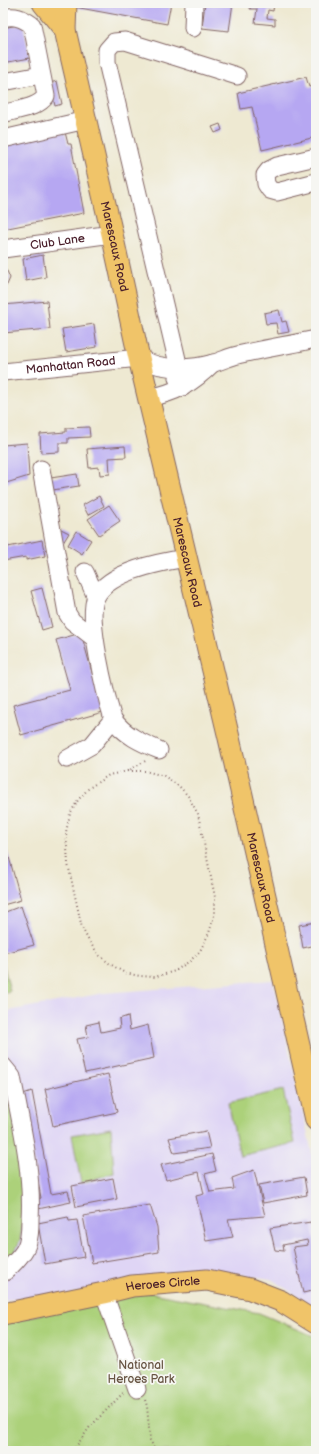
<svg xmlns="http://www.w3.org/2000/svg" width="319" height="1454" font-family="'Balsamiq Sans',sans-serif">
<rect width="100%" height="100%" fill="#f6f6f2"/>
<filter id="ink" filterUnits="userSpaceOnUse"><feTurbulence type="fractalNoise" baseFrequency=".025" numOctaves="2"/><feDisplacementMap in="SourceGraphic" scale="8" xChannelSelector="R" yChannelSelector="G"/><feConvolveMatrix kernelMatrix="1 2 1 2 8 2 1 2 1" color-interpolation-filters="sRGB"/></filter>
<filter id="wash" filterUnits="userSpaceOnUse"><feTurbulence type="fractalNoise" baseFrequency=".012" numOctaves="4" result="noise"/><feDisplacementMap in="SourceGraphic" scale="16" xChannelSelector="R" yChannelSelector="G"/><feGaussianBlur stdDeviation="0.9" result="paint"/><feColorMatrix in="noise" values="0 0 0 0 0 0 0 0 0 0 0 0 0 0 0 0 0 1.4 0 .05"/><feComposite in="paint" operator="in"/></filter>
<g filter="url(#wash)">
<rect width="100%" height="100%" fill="#eee9d2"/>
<!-- built -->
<path fill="#dfd5f5" d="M273,980L316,1171V1308L271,1279L231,1273L181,1271L68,1294L6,1300L3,1302V1012L104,993Z"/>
<!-- green -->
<path fill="#acd17a" stroke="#7b7852" d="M3,962L10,991L3,993Z
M3,1090L10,1099L27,1196L20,1240L12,1259L3,1268Z
M283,1090L295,1143L240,1156L228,1103Z
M111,1128L114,1173L81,1183L72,1135Z
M140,1291L259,1313L316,1337V1451H3V1323Z"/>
<g id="blocks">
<!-- building -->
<path fill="#b6a7f2" d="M69,3H171L167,24L69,6Z
M205,3H233L229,31L202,28Z
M251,3H274L273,11L268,10L267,18L275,19V25L255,23L257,9H250Z
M23,24L30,58L3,63V28Z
M306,77L309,87L316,85V137L262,150L252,107L241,109L238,93Z
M57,81L62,104L55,106L50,83Z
M220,124L222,130L215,133L212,127Z
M64,128L68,144H71L84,213L3,229V140Z
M43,255L46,277L26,281L23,259Z
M3,267L7,271L10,278L7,285L3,289Z
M47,301L50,329L3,333V305Z
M279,310L282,322L286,321L289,332L278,334L276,323L266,324L264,313Z
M94,324L97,347L66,352L62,329Z
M89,427L90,437L68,438V443H59V452L41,453L40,434L66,432V428Z
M27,443L29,476L3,484V445Z
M125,446L126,457L109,458L110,474L100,475L99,467L89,468L87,449Z
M77,474L79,486L46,491L44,479Z
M99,496L104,506L88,515L83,505Z
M109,505L120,521L99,535L88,519Z
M61,529L69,533L63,543L55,539Z
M76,531L91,540L82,554L68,545Z
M42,540L45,556L26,560V557L3,561V542L6,541L8,547Z
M42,588L52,627L42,630L31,591Z
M81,633L103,712L21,735L13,705L70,690L56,640Z
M3,843H5L21,900L3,905Z
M21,906L34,945L4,953L3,913Z
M316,922V945L303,948L299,925Z
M128,1016L130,1030L148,1025L154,1058L85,1073L77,1039L88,1037L86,1025L99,1022L101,1032L120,1028L119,1019Z
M108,1074L117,1112L53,1126L45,1089Z
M32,1091L51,1194L68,1191L71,1202L38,1209L36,1200L41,1198L23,1094Z
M206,1131L210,1148L174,1153L169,1138Z
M212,1154L216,1171L205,1174L210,1192L234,1189L232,1178L254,1170L265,1216L228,1219L233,1237L206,1241L196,1196L204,1194L199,1172L166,1180L161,1165Z
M304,1177L307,1195L263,1203L259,1185Z
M113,1178L117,1199L76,1207L72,1186Z
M150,1205L157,1227L159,1252L92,1263L83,1216Z
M68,1217L69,1221L77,1220L84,1257L45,1264L38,1223Z
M311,1222L316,1249V1290L303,1293L293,1247L308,1245L307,1240L283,1245L284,1251L275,1250L270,1228Z"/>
</g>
</g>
<g filter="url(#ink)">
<use href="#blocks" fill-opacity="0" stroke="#836665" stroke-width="1"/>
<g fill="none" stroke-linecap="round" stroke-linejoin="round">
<!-- minor casing -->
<g stroke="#836665" stroke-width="19">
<g id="minor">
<path d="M3,18C15,15 22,18 32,25L46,96C38,108 19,109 6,113L3,112"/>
<path d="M193,28L194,3"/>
<path d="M3,82L41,75"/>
<path d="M3,139L86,120"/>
<path d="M316,157L277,166L269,170L265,175L266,184L270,190L277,192L316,182"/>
<path id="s1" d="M3,249L112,234"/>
<path id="s2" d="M3,372L139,358C163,371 188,370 214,363C221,361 227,358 234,356C261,349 289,345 316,339"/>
<path d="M183,387L177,378L179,368L107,62V50L114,42L125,41L237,76"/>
<path d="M148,398C176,393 193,383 213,363"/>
<path d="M41,469L67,613L72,621L94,638"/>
<path d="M85,572L96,597"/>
<path d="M159,750C142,743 124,735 113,719C106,696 86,618 96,597C109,571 161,562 186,558"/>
<path d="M67,759L92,745L113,719"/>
<path d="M3,1066L12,1077C21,1124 33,1171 30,1219C30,1228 30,1240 25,1249C22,1255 9,1269 3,1273"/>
<path d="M104,1293L137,1389"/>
</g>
</g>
<!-- major casing -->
<g stroke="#836665" stroke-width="23">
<g id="major">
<path d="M43,3L65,30"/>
<path id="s3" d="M66,3L65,30L112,234L139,358L229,738L316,1120"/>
<path id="s4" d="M3,1314L104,1293L132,1286L207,1280L250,1289L281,1301L316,1323"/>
</g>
</g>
<!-- path -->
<path stroke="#836665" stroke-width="2" stroke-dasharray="1 3" stroke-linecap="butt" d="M128,771H145L164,776L179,786L188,796L198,814L215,897V913L209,933L200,951L190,961L175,971L155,977L140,976L125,973L110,964L100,956L90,943L82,928L68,864L66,832L70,814L78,800L89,788L109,775L128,771L147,760
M145,1400L147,1406L150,1440L156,1451
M73,1451L89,1428L123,1393"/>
<!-- minor -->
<use href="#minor" stroke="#fff" stroke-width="17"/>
<!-- major -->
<use href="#major" stroke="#f0c469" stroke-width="21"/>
</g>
</g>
<g text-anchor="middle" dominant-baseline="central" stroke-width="3.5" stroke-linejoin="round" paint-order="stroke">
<!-- street labels -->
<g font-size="12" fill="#4a1f2b" stroke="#f6f6f2">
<text stroke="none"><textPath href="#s1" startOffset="55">Club Lane</textPath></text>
<text stroke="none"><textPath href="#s3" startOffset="249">Marescaux Road</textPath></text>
<text stroke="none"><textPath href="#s2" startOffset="68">Manhattan Road</textPath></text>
<text stroke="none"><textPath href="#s3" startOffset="573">Marescaux Road</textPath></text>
<text stroke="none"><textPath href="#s3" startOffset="897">Marescaux Road</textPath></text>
<text stroke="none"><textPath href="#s4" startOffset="163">Heroes Circle</textPath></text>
</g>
<!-- park labels -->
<g font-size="12" fill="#675443" stroke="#f6f6f2">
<text x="141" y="1365">National<tspan x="141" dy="14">Heroes Park</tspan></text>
</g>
</g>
<!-- margin -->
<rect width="319" height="1454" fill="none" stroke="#f6f6f2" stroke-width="16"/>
</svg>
